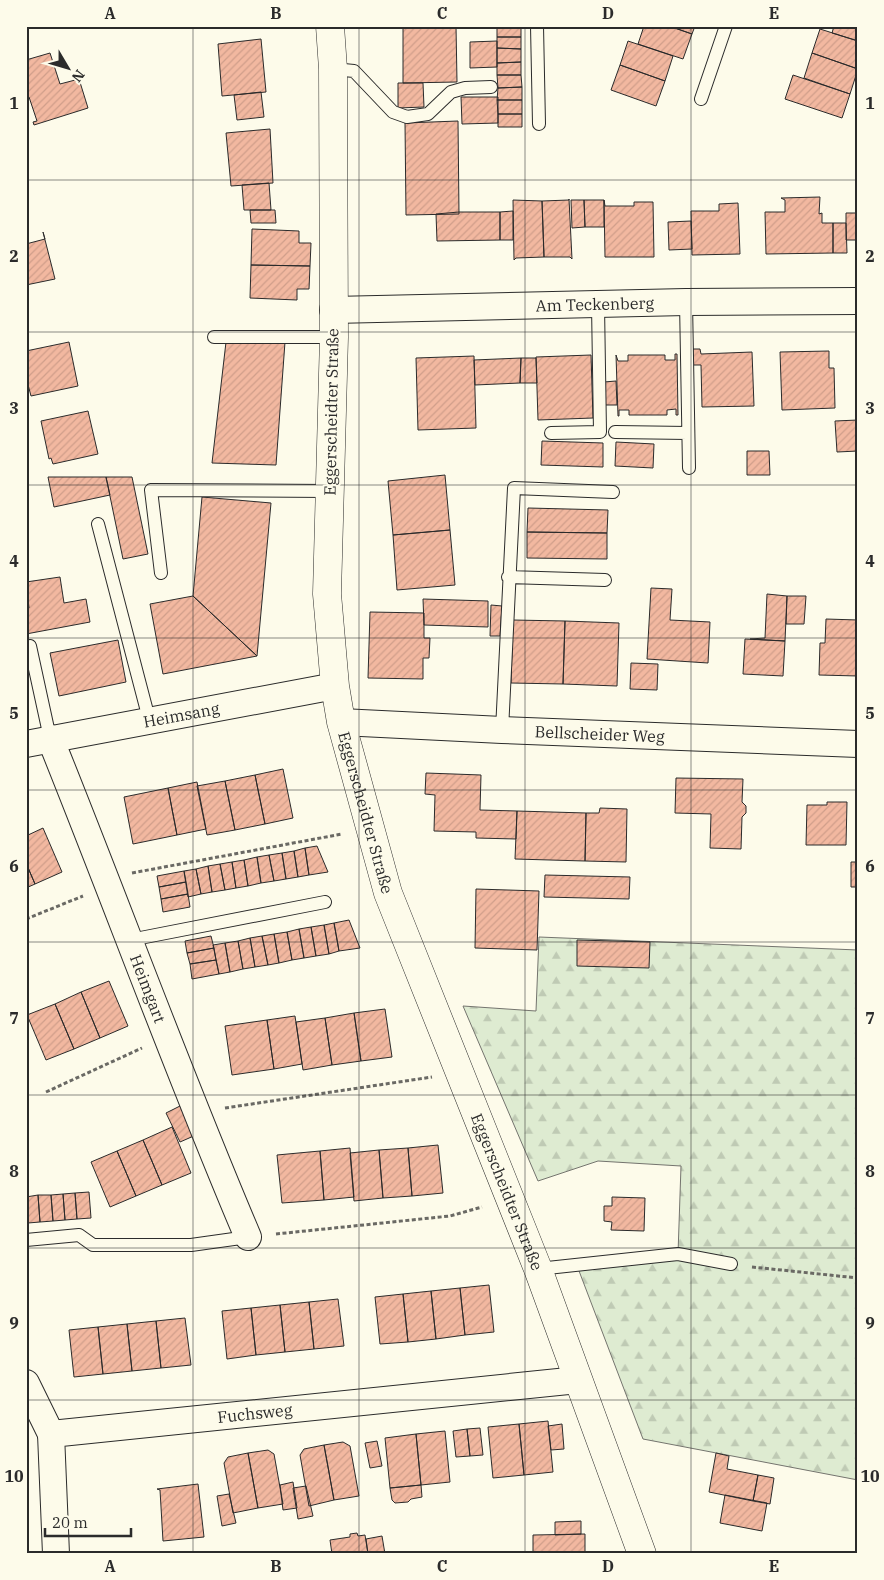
<svg xmlns="http://www.w3.org/2000/svg" width="884" height="1580" font-family="'IBM Plex Serif',serif">
<defs>
<pattern id="forest-firs" width="22" height="20" patternUnits="userSpaceOnUse" patternTransform="scale(1.25)"><rect width="22" height="20" fill="#deebd1"/><path d="M5 1l3.5 6h-7zM16 11l3.5 6h-7z" fill="#bfcab4"/></pattern>
<pattern id="building-hatch" width="6" height="6" patternUnits="userSpaceOnUse" patternTransform="scale(1.25)"><rect width="6" height="6" fill="#f2b8a0"/><path d="M-1 1l2-2M0 6l6-6M5 7l2-2" fill="none" stroke="#d09e8a"/></pattern>
</defs>
<rect width="100%" height="100%" fill="#fdfbea"/>
<!-- forest -->
<path fill="url(#forest-firs)" stroke="#74746e" d="M539,937L858,950V1480L643,1439L576,1263L678,1254L681,1166L598,1161L538,1181L463,1006L536,1011Z"/>
<!-- building -->
<path fill="url(#building-hatch)" stroke="#2b2b2b" d="M403,26H456L457,82L403,83Z
M497,26H521V37H497Z
M644,26H669L692,34L683,59L638,44Z
M669,26H695L692,34Z
M834,26H858V41L832,33Z
M820,29L858,41V69L812,53Z
M497,37H521V49L497,48Z
M261,39L266,92L222,96L218,44Z
M497,41V67L470,68V42Z
M628,41L673,56L665,81L620,65Z
M497,48L521,49V62L497,63Z
M50,53L60,84L79,79L88,108L34,125L33,122L37,121L29,97L26,98V60Z
M812,53L858,69L850,94L804,78Z
M521,62V75H497V63Z
M620,65L665,81L656,106L611,90Z
M497,75H521L522,87L498,88Z
M793,75L850,94L842,118L785,99Z
M398,83H423L424,107L398,108Z
M522,87V100H497L498,88Z
M261,92L264,117L237,120L234,95Z
M461,97H498V123L462,124Z
M497,100H522V114H498Z
M498,114H522V127H498Z
M458,121L459,214L406,215L405,123Z
M270,129L273,183L231,186L226,133Z
M269,183L271,210H244L242,185Z
M820,197L819,214L822,213V223H833V253L766,254L765,212H785V200L781,198Z
M569,199L572,259L570,257H544L542,201L569,200Z
M513,200L542,201L544,257L516,258L514,260Z
M571,200H584L585,227L572,228Z
M584,200H604V227H585Z
M604,200L605,206H634V202H653L654,257H605Z
M738,203L740,254L692,255L691,211H719V204Z
M250,210H275L276,223H251Z
M513,211V240H500V212Z
M459,212H500V240L437,241L436,214Z
M846,213H858V240H846Z
M691,221L692,249L669,250L668,222Z
M833,223H846L847,253H833Z
M252,229L299,231V243H311L310,266L251,265Z
M43,232L55,279L26,285V244L45,239Z
M251,265L310,266L309,289H297V300L250,298Z
M69,342L78,386L31,396L26,377V351Z
M226,342H285L276,465L212,463Z
M689,349H700L701,354L752,352L754,406L702,407L701,365H689Z
M829,351V368H834L835,408L782,410L780,352Z
M675,354H677L678,415H676V409L667,410V415H629V410H619V416H618L616,355L618,361H628V355H665V360H675Z
M591,355L593,418L538,420L536,357Z
M474,356L476,428L418,430L416,358Z
M521,358H536L537,383H520Z
M521,358L520,383L475,385L474,360Z
M616,381L617,405H605L604,382Z
M88,411L98,454L53,464L51,458L49,459L41,421Z
M858,420V451L837,452L835,421Z
M542,441L603,443V467L541,465Z
M616,442L654,444L653,468L615,466Z
M747,451H769L770,475H747Z
M445,475L450,530L393,535L388,481Z
M48,477H106L110,495L54,507Z
M106,477H132L148,554L123,559Z
M202,497L271,503L257,656L193,596Z
M528,508L608,510L607,533L527,532Z
M450,530L455,585L397,590L393,535Z
M527,532L607,533V559L527,558Z
M60,577L64,603L86,599L90,622L26,634V609L29,608L26,582Z
M651,588L672,589L670,620L710,622L708,663L647,659Z
M767,594L787,596L785,641L750,639L765,638Z
M193,596L257,656L163,674L150,604Z
M787,596H806L804,624H786Z
M423,599L488,601V627L424,625Z
M491,605L502,606L500,636H490Z
M370,612L424,613V638H430L429,658H423V679L368,678Z
M826,619L858,620V676L819,675L820,643H825Z
M513,620L565,621L563,684L511,683Z
M565,621L619,623L617,686L563,684Z
M745,639L785,641L783,676L743,674Z
M118,640L126,682L59,696L50,653Z
M631,663L658,664L657,690L630,689Z
M283,769L293,818L265,824L255,775Z
M426,773L481,775L480,810L517,811L516,839L476,838V832L434,831L435,795L425,794Z
M255,775L265,824L235,830L225,781Z
M676,778L743,779L742,802L746,806V813L742,817L741,849L710,848L711,814L675,813Z
M225,781L235,830L207,835L197,786Z
M197,782L206,829L177,835L168,788Z
M168,788L177,835L133,844L124,797Z
M827,802H847L846,845H806L807,805H827Z
M600,808L627,809L626,862L585,861L586,813H599Z
M517,811L586,813L585,861L515,859Z
M43,828L62,872L35,884L26,863V836Z
M317,846L328,872L309,875L305,848Z
M305,848L309,875L298,877L294,851Z
M294,851L298,877L286,879L282,853Z
M282,853L286,879L274,881L269,855Z
M269,855L274,881L261,883L257,857Z
M257,857L261,883L248,886L244,860Z
M244,860L248,886L236,888L232,862Z
M232,862L236,888L225,890L220,864Z
M851,862H858V887H851Z
M26,863L35,884L26,888Z
M220,864L225,890L212,892L208,866Z
M208,866L212,892L201,894L196,869Z
M196,869L201,894L188,897L184,871Z
M184,871L186,882L159,887L157,876Z
M545,875L630,877L629,899L544,897Z
M186,882L188,894L161,899L159,887Z
M476,889L539,891L537,950L475,948Z
M188,894L190,907L163,912L161,899Z
M349,920L360,948L339,951L334,923Z
M334,923L339,951L329,954L324,925Z
M324,925L329,954L316,956L311,927Z
M311,927L316,956L304,958L299,929Z
M299,929L304,958L292,960L287,932Z
M287,932L292,960L279,963L274,934Z
M274,934L279,963L268,965L262,936Z
M211,936L214,948L187,953L185,941Z
M262,936L268,965L255,967L250,938Z
M250,938L255,967L243,969L238,941Z
M577,940L650,942L649,968L577,966Z
M238,941L243,969L230,972L225,943Z
M225,943L230,972L219,974L213,945Z
M214,948L216,960L190,964L187,953Z
M216,960L219,974L192,979L190,964Z
M109,981L128,1026L100,1038L81,992Z
M81,992L100,1038L74,1049L55,1004Z
M55,1004L74,1049L46,1060L27,1015Z
M385,1009L392,1057L361,1061L354,1013Z
M354,1013L361,1061L332,1065L325,1018Z
M295,1016L302,1064L274,1069L267,1020Z
M325,1018L332,1065L303,1070L296,1022Z
M267,1020L274,1069L232,1075L225,1026Z
M182,1105L196,1135L180,1142L166,1113Z
M172,1127L191,1173L162,1185L143,1140Z
M143,1140L162,1185L136,1196L117,1151Z
M438,1145L443,1193L412,1196L408,1148Z
M350,1148L354,1197L324,1200L320,1151Z
M408,1148L412,1196L383,1198L379,1150Z
M379,1150L383,1198L354,1201L350,1153Z
M117,1151L136,1196L110,1207L91,1162Z
M320,1151L324,1200L282,1203L277,1155Z
M89,1192L91,1218L77,1219L75,1193Z
M75,1193L77,1219L65,1220L63,1194Z
M63,1194L65,1220L53,1221L51,1195Z
M38,1195L40,1222L28,1223L26,1197Z
M38,1195H51L53,1221L40,1222Z
M612,1197L645,1198L644,1231L611,1230L612,1222L604,1221V1206H612Z
M489,1285L494,1332L465,1335L460,1288Z
M460,1288L465,1335L436,1339L431,1291Z
M431,1291L436,1339L408,1342L403,1294Z
M403,1294L408,1342L380,1344L375,1297Z
M338,1299L344,1346L314,1349L309,1302Z
M309,1302L314,1349L285,1352L280,1305Z
M280,1305L285,1352L256,1355L251,1308Z
M251,1308L256,1355L227,1359L222,1311Z
M185,1318L191,1365L161,1368L156,1321Z
M156,1321L161,1368L132,1371L127,1324Z
M127,1324L132,1371L103,1374L98,1327Z
M98,1327L103,1374L74,1377L69,1330Z
M548,1421L553,1472L524,1475L519,1424Z
M519,1424L524,1475L493,1478L488,1427Z
M562,1424L564,1449L551,1450L548,1426Z
M480,1428L483,1455L470,1456L467,1429Z
M467,1429L470,1456L456,1457L453,1431Z
M445,1431L450,1482L421,1485L416,1434Z
M416,1434L421,1485L390,1488L385,1438Z
M377,1441L382,1466L370,1468L365,1443Z
M343,1442L350,1446L359,1496L334,1500L324,1445Z
M324,1445L334,1500L309,1506L300,1455L304,1449Z
M268,1450L274,1454L283,1504L258,1508L248,1453Z
M248,1453L258,1508L233,1513L224,1463L228,1457Z
M716,1453L729,1456L727,1469L758,1475L753,1501L709,1492Z
M758,1475L774,1478L770,1504L753,1501Z
M293,1482L297,1508L283,1510L280,1485Z
M198,1484L204,1537L163,1541L160,1490L157,1489Z
M421,1485L422,1497L411,1499L408,1502L395,1503L392,1500L390,1488Z
M306,1486L313,1516L298,1519L293,1488Z
M229,1494L236,1523L222,1526L217,1496Z
M725,1495L767,1503L762,1531L720,1523Z
M581,1521V1534L555,1535V1522Z
M357,1533L358,1536L365,1535L368,1554H332L330,1540L350,1537V1534Z
M585,1534V1554H533V1535Z
M382,1536L385,1554H368L366,1539Z"/>
<g fill="none" stroke-linecap="round" stroke-linejoin="round">
<!-- lane casing -->
<g stroke="#2b2b2b" stroke-width="14">
<path id="lane" d="M537,26L539,124
M333,69L354,71L393,112L407,117L428,114L451,92L465,88L491,87
M701,99L726,26
M686,302L689,468
M214,337H334
M615,432L688,433
M551,433L600,432L598,305
M98,524L149,719
M161,573L151,490L330,491
M508,577L605,580
M30,646L50,738
M502,730L514,488L613,492
M130,940L325,902
M26,1240L79,1235L93,1245H191L248,1237
M538,1269L678,1254L731,1264"/>
</g>
<!-- street casing -->
<g stroke="#2b2b2b" stroke-width="28">
<g id="street">
<path id="s1" d="M333,310L686,302L858,301"/>
<path id="s2" d="M341,722L502,730L858,744"/>
<path id="s3" d="M50,738C117,904 178,1073 248,1237"/>
<path id="s4" d="M26,744L335,686"/>
<path d="M26,1383L51,1434"/>
<path id="s5" d="M56,1554L51,1434L578,1380"/>
</g>
</g>
<!-- secondary casing -->
<g stroke="#2b2b2b" stroke-width="29">
<g id="secondary">
<path id="s6" d="M330,26L333,69L334,337L327,594L335,686L341,722L388,893L538,1269L642,1554"/>
</g>
</g>
<!-- path -->
<path stroke="#6a6964" stroke-width="3" stroke-dasharray="4 2.5" stroke-linecap="butt" d="M132,873L342,834
M26,919L83,896
M46,1092L142,1048
M225,1108L432,1077
M276,1234L450,1216L482,1207
M752,1267L858,1278"/>
<!-- lane -->
<use href="#lane" stroke="#fdfbea" stroke-width="12"/>
<!-- street -->
<use href="#street" stroke="#fdfbea" stroke-width="26"/>
<!-- secondary -->
<use href="#secondary" stroke="#fdfbea" stroke-width="28"/>
</g>
<!-- grid -->
<path fill="none" stroke="#2b2b2b" stroke-width="1" stroke-opacity="0.55" d="M193,26V1554M359,26V1554M525,26V1554M691,26V1554M26,180H858M26,332H858M26,485H858M26,638H858M26,790H858M26,942H858M26,1095H858M26,1248H858M26,1400H858"/>
<g text-anchor="middle" dominant-baseline="central" stroke-width="4" stroke-linejoin="round" paint-order="stroke">
<!-- street labels -->
<g font-size="16" fill="#2b2b2b" stroke="#fdfbea">
<text stroke="none"><textPath href="#s1" startOffset="262">Am Teckenberg</textPath></text>
<text transform="translate(331 412) rotate(-89)">Eggerscheidter Straße</text>
<text stroke="none"><textPath href="#s4" startOffset="158">Heimsang</textPath></text>
<text stroke="none"><textPath href="#s2" startOffset="259">Bellscheider Weg</textPath></text>
<text stroke="none"><textPath href="#s6" startOffset="791">Eggerscheidter Straße</textPath></text>
<text stroke="none"><textPath href="#s3" startOffset="269">Heimgart</textPath></text>
<text stroke="none"><textPath href="#s6" startOffset="1196">Eggerscheidter Straße</textPath></text>
<text stroke="none"><textPath href="#s5" startOffset="325">Fuchsweg</textPath></text>
</g>
</g>
<!-- border -->
<rect width="884" height="1580" fill="none" stroke="#fdfbea" stroke-width="55"/>
<!-- north arrow -->
<g transform="translate(68 68) rotate(128)" stroke="#fdfbea" stroke-width="4" paint-order="stroke">
<path d="M0-4L9 19L0 12L-9 19Z" fill="#2b2b2b"/>
<text y="-8" font-size="14" font-weight="bold" text-anchor="middle" fill="#2b2b2b">N</text>
</g>
<!-- scale -->
<path d="M45 1528v8h86v-8" fill="none" stroke="#2b2b2b" stroke-width="2.5"/>
<text x="52" y="1528" font-size="15" fill="#2b2b2b" stroke="#fdfbea" stroke-width="4" paint-order="stroke">20 m</text>
<rect x="28" y="28" width="828" height="1524" fill="none" stroke="#2b2b2b" stroke-width="2"/>
<g font-size="16" text-anchor="middle" font-weight="bold" fill="#2b2b2b">
<text x="110" y="19">A</text>
<text x="276" y="19">B</text>
<text x="442" y="19">C</text>
<text x="608" y="19">D</text>
<text x="774" y="19">E</text>
<text x="14" y="109">1</text>
<text x="870" y="109">1</text>
<text x="14" y="262">2</text>
<text x="870" y="262">2</text>
<text x="14" y="414">3</text>
<text x="870" y="414">3</text>
<text x="14" y="567">4</text>
<text x="870" y="567">4</text>
<text x="14" y="719">5</text>
<text x="870" y="719">5</text>
<text x="14" y="872">6</text>
<text x="870" y="872">6</text>
<text x="14" y="1024">7</text>
<text x="870" y="1024">7</text>
<text x="14" y="1177">8</text>
<text x="870" y="1177">8</text>
<text x="14" y="1329">9</text>
<text x="870" y="1329">9</text>
<text x="14" y="1482">10</text>
<text x="870" y="1482">10</text>
<text x="110" y="1572">A</text>
<text x="276" y="1572">B</text>
<text x="442" y="1572">C</text>
<text x="608" y="1572">D</text>
<text x="774" y="1572">E</text>
</g>
</svg>
